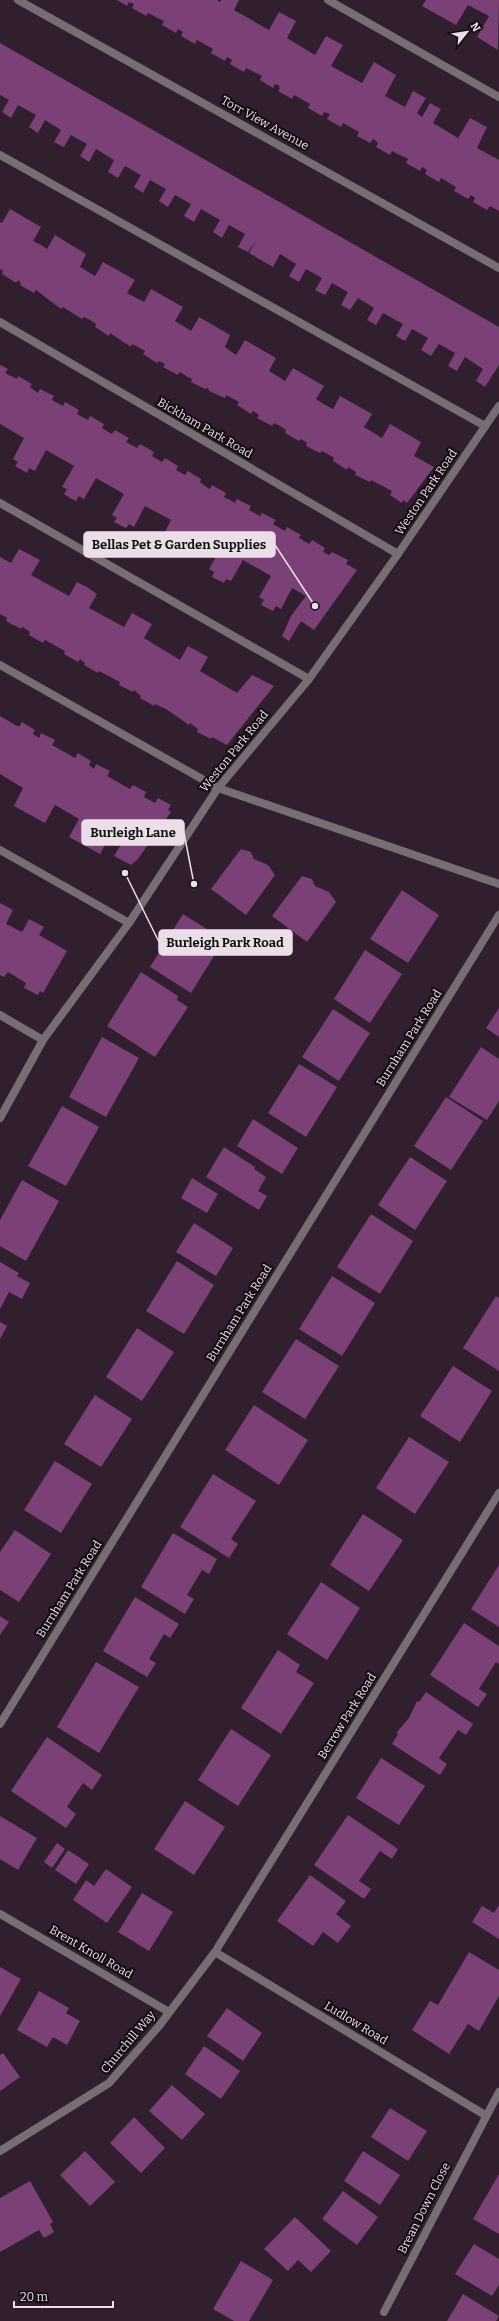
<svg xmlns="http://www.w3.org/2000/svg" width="499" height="2321" font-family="Bitter,serif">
<rect width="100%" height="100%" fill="#311e2e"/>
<!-- building -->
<path fill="#7b4075" d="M117,0H217L220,2L221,0H239L234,10L269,30L279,12L296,21L287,38L315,55L326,36L343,45L331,66L362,83L374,62L396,75L385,96L405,107L413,91L426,98L417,113L422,117L430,103L441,109L433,123L458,138L470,118L487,127L477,148L499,160V211L490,206L487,210L473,202L475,198L471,195L468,199L454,191L456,187L441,178L439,182L425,174L427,170L422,167L420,171L406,163L408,159L392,151L390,155L376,147L378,143L375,140L373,139L370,143L357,136L359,132L343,123L341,127L327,119L330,114L324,112L322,116L308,108L310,104L294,95L292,99L278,91L280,88L278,85L275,84L273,88L260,80L262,76L246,68L244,72L230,64L232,60L229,58L227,57L225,61L211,53L213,49L197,40L195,44L181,36L183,32L178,29L176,33L162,25L164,21L148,13L146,16L132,8L134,4L129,2L127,6Z
M426,0H499L498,50L477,37L489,16L468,5L456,25L422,6Z
M0,43L499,327V365L485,387L476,381L483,369L465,357L457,371L448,366L455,353L439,344L431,356L421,350L428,338L412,329L405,341L396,336L403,324L383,313L376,325L367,320L374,308L358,298L350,310L341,305L348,292L332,283L325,295L315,290L322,278L306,269L299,282L289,276L296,264L280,254L273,267L249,253L256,241L248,252L238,247L245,234L229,225L222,238L213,232L220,220L201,209L194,222L184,216L191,204L175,195L168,207L159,201L166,189L150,180L143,193L134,187L141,175L125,166L118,178L108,172L114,160L96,149L89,162L80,156L87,144L71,135L64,147L54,142L61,130L45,120L38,133L29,127L36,115L18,105L11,118L2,112L9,100L0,95Z
M10,209L41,227L33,241L41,245L47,249L55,235L86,254L80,267L95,276L103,262L135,280L127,293L144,302L151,289L183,307L175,321L191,331L199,317L230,335L225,347L236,355L245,340L276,358L269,371L285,381L293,368L324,386L316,399L325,405L333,409L340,396L372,414L364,427L382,438L390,424L421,442L414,456L434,467L407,503L403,500L402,503L390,495L392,491L371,480L370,482L355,475L356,472L353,470L348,467L347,470L333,461L334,458L328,454L322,451L320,453L306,446L307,443L301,439L299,441L285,433L286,430L280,426L274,423L272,426L257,418L259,415L253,411L251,414L237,405L239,402L226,395L225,398L209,391L208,388L205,389L191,382L192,379L186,376L180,372L178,375L163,367L165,364L159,361L157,363L143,354L145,351L138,347L132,344L131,347L110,333L109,336L95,327L96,324L90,320L84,317L82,319L63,307L61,309L36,290L34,293L20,285L21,283L18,280L16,283L2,274L3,271L0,269V222L2,223Z
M0,365L8,369L5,373L17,379L18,376L32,384L30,387L38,393L40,389L54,396L52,400L63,406L65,402L79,410L77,414L88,420L90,416L104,424L102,428L112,434L115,430L129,438L126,442L137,448L140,444L154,452L152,456L162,462L165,458L178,466L176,470L185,475L188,471L201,479L200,482L205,486L210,489L212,485L226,493L224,497L230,500L235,503L237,499L251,506L249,510L260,516L262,513L276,520L273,524L285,531L287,527L301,535L299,538L309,544L312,540L325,548L323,552L329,555L332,552L348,560L346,564L357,570L314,630L301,621L289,641L282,636L291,616L306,596L292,588L281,609L276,606L273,611L261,605L264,600L259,597L271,576L243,560L231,581L226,579L224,583L212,577L214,572L209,569L221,548L193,532L182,554L176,551L174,556L162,549L165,544L160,542L171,520L145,506L134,527L129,524L126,528L114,522L117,518L112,515L124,494L96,478L84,499L79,496L76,501L70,498L64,494L67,489L62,487L74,466L46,450L35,471L29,468L27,473L15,466L18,462L13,459L24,438L0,424Z
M19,549L40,560L31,575L69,596L77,582L87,587L97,594L89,608L124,627L132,613L152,624L144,638L180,660L188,646L208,657L200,671L237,693L252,675L274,686L227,745L212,737L211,739L197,732L198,729L190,723L189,725L166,709L155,704L154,706L140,698L141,696L134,690L133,692L119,685L120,682L99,671L98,673L84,665L85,663L80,659L78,662L64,654L65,651L45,640L43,643L29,635L30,632L26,629L22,627L21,629L6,621L7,618L0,614V557L11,563Z
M0,716L19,727L22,722L35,730L33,734L39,738L41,733L55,740L52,745L75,758L78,753L91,761L89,765L94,769L96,764L110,771L107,776L130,789L133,785L146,792L144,797L155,803L158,798L171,805L168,810L171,812L138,859L131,865L114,856L122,843L110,836L100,854L69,837L79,819L55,805L45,823L14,806L23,788L0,774Z
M241,849L251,852L254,859L268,865L275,875L246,915L211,889Z
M302,876L312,879L315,886L329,892L336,902L307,942L272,916Z
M402,890L439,915L408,963L370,939Z
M0,903L13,910L6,924L22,932L29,919L44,927L39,935L67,951L43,993L40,991L38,995L24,988L26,983L8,972L4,977L0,975Z
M183,914L224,940L191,993L150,967Z
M365,950L402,974L370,1023L334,999Z
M141,972L178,996L177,1000L188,1007L155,1057L107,1026Z
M499,1008V1037L486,1028Z
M333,1009L370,1033L339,1081L302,1057Z
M102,1037L139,1058L106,1117L69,1097Z
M481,1047L499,1059V1101L487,1120L449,1097Z
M299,1064L337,1087L306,1137L268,1113Z
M446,1097L483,1121L451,1170L414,1146Z
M62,1106L99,1127L66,1186L28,1166Z
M253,1119L298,1148L282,1174L237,1146Z
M224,1147L255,1167L254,1169L266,1177L258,1191L267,1196L259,1210L206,1177Z
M410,1157L447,1181L415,1230L378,1205Z
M192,1178L218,1194L207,1213L181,1198Z
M22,1180L59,1201L26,1261L0,1246V1220Z
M371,1214L413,1241L380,1294L337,1267Z
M194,1223L233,1248L216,1276L176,1252Z
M177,1261L214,1285L184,1334L146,1311Z
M0,1262L19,1273L17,1276L30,1283L22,1299L9,1292L0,1309Z
M332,1276L375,1303L342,1356L299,1329Z
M496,1296L499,1298V1371L463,1348Z
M0,1322L7,1326L0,1339Z
M137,1328L174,1352L142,1401L106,1377Z
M296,1339L339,1366L305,1419L262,1392Z
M453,1366L492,1391L460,1442L420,1416Z
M95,1395L132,1419L101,1467L64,1444Z
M254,1405L308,1440L279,1485L225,1450Z
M409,1437L449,1462L415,1514L376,1488Z
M55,1461L92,1484L61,1533L24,1510Z
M213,1474L256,1501L231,1539L238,1544L229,1558L180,1527Z
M363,1514L403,1540L369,1591L330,1565Z
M15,1530L51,1554L19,1602L0,1590V1552Z
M173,1533L217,1559L209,1574L202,1570L187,1595L194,1599L185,1614L141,1587Z
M499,1565V1627L471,1609Z
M321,1582L360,1608L327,1660L287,1634Z
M135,1597L179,1624L170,1638L164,1634L149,1659L156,1663L147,1677L103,1651Z
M0,1616L9,1622L0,1635Z
M464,1623L499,1646V1664L496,1662L479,1689L487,1694L478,1707L430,1675Z
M278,1650L300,1665L296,1672L314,1683L281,1734L241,1708Z
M96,1662L139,1687L99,1753L57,1727Z
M426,1692L473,1724L466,1735L458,1730L439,1758L447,1764L440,1775L392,1744L398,1734L396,1733L409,1718L417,1701L419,1702Z
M231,1729L271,1755L238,1806L198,1780Z
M47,1737L102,1775L92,1790L83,1783L67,1807L76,1814L66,1828L11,1791Z
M381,1758L425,1786L399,1825L356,1798Z
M185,1801L225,1827L194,1875L154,1849Z
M348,1815L398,1849L392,1859L380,1851L359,1881L371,1889L364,1899L314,1865Z
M0,1816L37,1838L18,1870L0,1859Z
M57,1843L65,1849L52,1868L44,1862Z
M68,1850L89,1864L76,1884L55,1870Z
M106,1869L132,1887L107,1923L73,1900L86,1880L94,1886Z
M310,1875L346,1901L336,1914L351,1926L338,1943L323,1932L313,1946L277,1921Z
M142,1893L173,1912L149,1951L118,1932Z
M499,1905V1939L472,1922L482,1906L494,1913Z
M469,1952L499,1970V1996L479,2031L468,2024L449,2054L412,2030L430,2001L438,2005Z
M0,1967L21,1979L0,2016Z
M39,1991L69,2008L66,2013L80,2021L67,2045L53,2037L47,2047L17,2030Z
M227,2008L262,2033L243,2061L207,2036Z
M204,2046L240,2071L221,2099L185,2074Z
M3,2053L20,2077L0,2091V2055Z
M172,2085L205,2114L182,2140L149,2111Z
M390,2108L427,2131L408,2161L371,2137Z
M134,2117L165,2148L141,2173L110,2143Z
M85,2151L115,2182L90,2206L60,2175Z
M363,2151L400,2175L380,2205L344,2181Z
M499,2174V2234L473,2219Z
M30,2181L53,2222L50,2224L54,2232L44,2238L39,2230L0,2252V2198Z
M343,2191L378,2217L357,2245L322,2219Z
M295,2217L331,2251L311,2272L298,2260L288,2271L264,2249Z
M474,2244L499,2259V2285L492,2296L455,2274Z
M241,2261L273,2280L249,2321H234L213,2309Z
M463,2294L499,2316L496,2321H447Z"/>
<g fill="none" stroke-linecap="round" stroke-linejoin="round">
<!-- service -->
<path stroke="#776d75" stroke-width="8" d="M328,0L499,97
M0,155L485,426
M0,503L309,679
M0,850L129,923"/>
<!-- minor -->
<path stroke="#776d75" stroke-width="8" d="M18,0L499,268
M0,322L398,554
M0,665L218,788L499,884
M0,1015L43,1040
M0,1724L499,915
M0,1914L169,2012
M215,1952L485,2115
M0,2151L109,2083L159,2026L215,1952L499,1493
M384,2312L499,2092"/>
<!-- tertiary -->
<path stroke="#776d75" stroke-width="8" d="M0,1118L43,1040L129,923L218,788L309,679L398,554L499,406"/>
</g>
<g text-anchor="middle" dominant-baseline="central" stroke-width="4" stroke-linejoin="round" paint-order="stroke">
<!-- street labels -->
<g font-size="12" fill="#ebdee9" stroke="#140b12">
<text transform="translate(265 123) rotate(29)">Torr View Avenue</text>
<text transform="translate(205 428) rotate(30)">Bickham Park Road</text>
<text transform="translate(426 492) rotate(-56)">Weston Park Road</text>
<text transform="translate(234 751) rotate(-51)">Weston Park Road</text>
<text transform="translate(409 1038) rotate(-58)">Burnham Park Road</text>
<text transform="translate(239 1313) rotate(-58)">Burnham Park Road</text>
<text transform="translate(69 1589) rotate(-58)">Burnham Park Road</text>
<text transform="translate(347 1716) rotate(-58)">Berrow Park Road</text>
<text transform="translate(91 1952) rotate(30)">Brent Knoll Road</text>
<text transform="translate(356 2023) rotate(31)">Ludlow Road</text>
<text transform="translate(128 2042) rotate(-50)">Churchill Way</text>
<text transform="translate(424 2208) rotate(-63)">Brean Down Close</text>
</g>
</g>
<!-- callouts -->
<path fill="none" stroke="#ebdee9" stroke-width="1.5" d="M315 606L275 545M194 884L184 833M125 873L159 942"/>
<g fill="#ebdee9" stroke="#140b12" stroke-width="1.5">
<circle cx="315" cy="606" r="4"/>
<circle cx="194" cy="884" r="4"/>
<circle cx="125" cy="873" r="4"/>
</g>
<g fill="#ebdee9" stroke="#ebdee9" stroke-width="1.5">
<rect x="84" y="532" width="191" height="25" rx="4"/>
<rect x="82" y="820" width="102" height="25" rx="4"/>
<rect x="159" y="930" width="133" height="25" rx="4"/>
</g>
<g font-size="13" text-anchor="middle" font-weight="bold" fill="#111">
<text x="179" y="549">Bellas Pet &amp; Garden Supplies</text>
<text x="133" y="837">Burleigh Lane</text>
<text x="225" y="947">Burleigh Park Road</text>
</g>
<!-- north arrow -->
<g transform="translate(467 32) rotate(60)" stroke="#140b12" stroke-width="3" paint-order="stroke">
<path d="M0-3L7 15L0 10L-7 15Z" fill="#ebdee9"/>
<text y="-6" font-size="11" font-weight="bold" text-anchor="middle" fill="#ebdee9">N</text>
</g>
<!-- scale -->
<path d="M14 2301v6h99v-6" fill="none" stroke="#ebdee9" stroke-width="2"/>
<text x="20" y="2301" font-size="12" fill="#ebdee9" stroke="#140b12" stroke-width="3" paint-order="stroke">20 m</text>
</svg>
